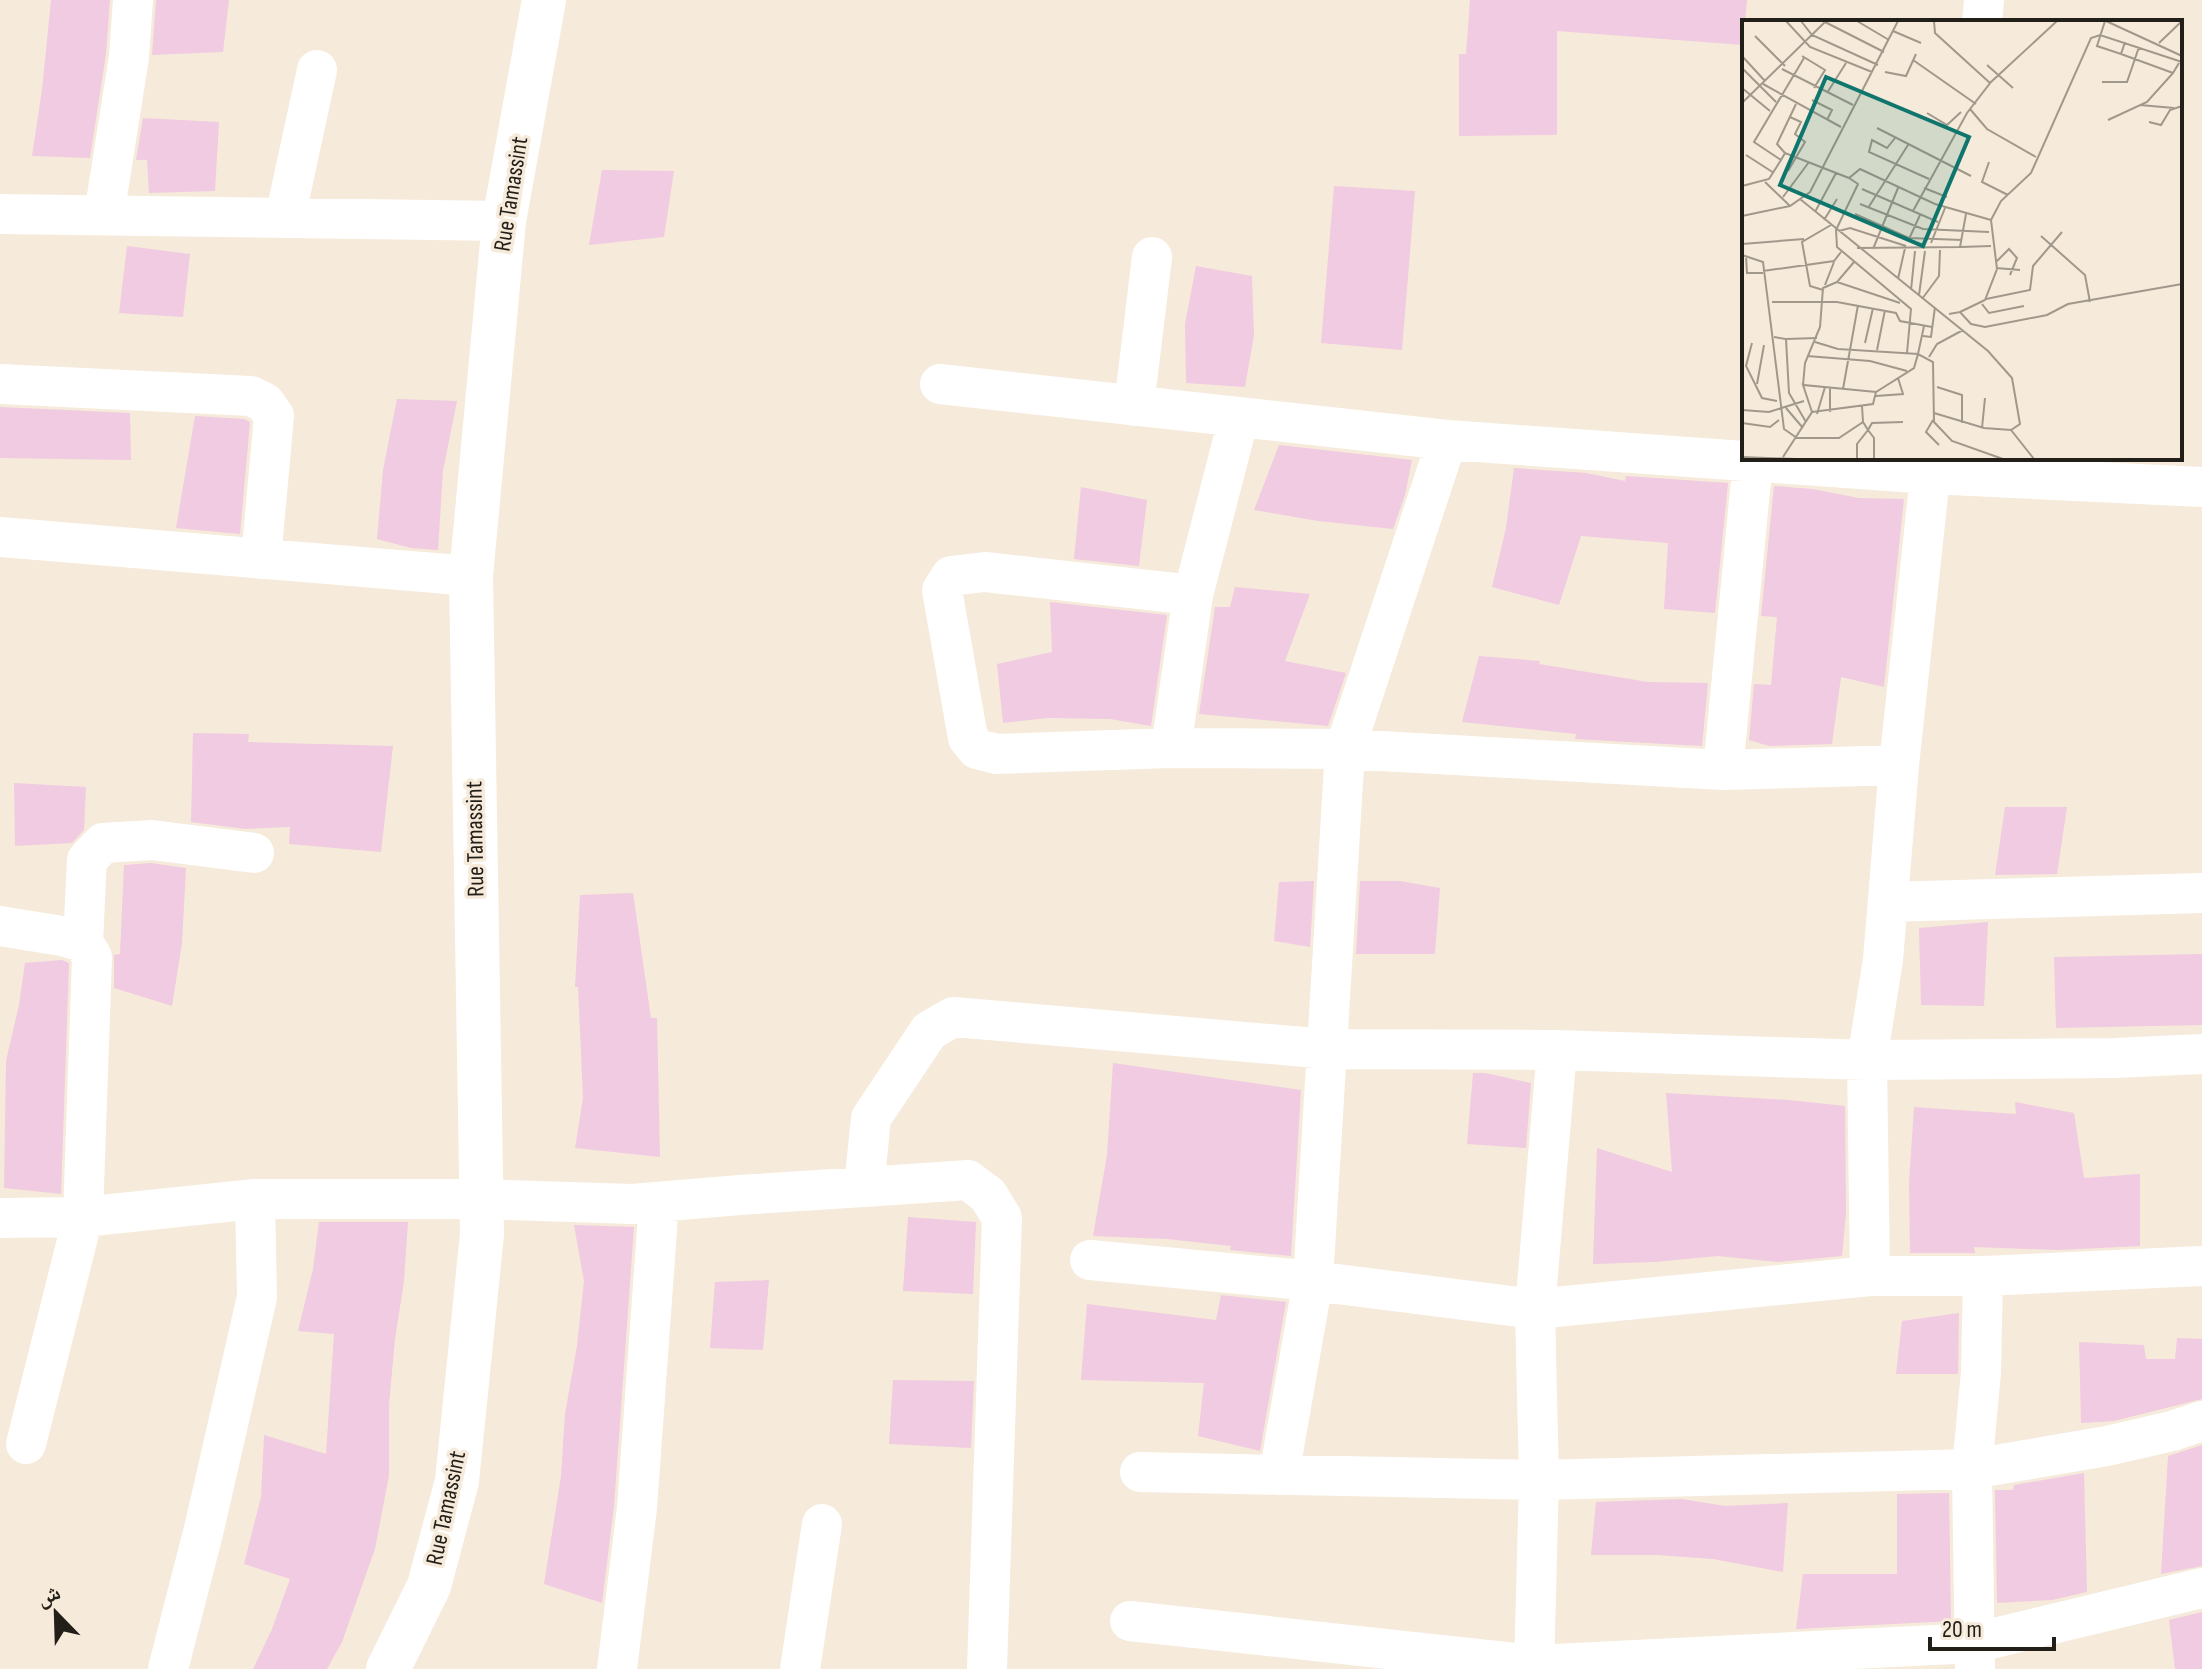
<svg xmlns="http://www.w3.org/2000/svg" width="2202" height="1669" font-family="'Sofia Sans Condensed','Noto Naskh Arabic',sans-serif">
<rect width="100%" height="100%" fill="#f6eada"/>
<!-- building -->
<path fill="#f0cbe1" d="M51,0H110L106,54L90,158L32,156L42,90Z
M156,0H229L223,52L152,55Z
M1470,0H1747L1743,45L1557,31V135L1459,136V54H1466Z
M143,118L219,122L215,191L149,193L147,160H136Z
M602,170L674,171L664,237L589,245Z
M1334,186L1415,191L1402,350L1321,343Z
M127,246L190,254L183,317L119,313Z
M1196,266L1252,276L1254,335L1245,387L1186,383L1185,324Z
M397,399L457,401L443,471L438,550L411,548L377,539L383,470Z
M0,407L130,413L131,460L0,458Z
M195,416L244,419L250,422L240,534L176,528Z
M1279,445L1412,460L1405,495L1393,529L1318,521L1254,510Z
M1514,468L1586,473L1625,481L1626,476L1728,483L1715,613L1664,609L1668,543L1581,536L1559,605L1492,587L1506,528Z
M1774,486L1812,489L1859,498L1904,499L1884,687L1841,677L1832,744L1769,746L1749,740L1754,684L1771,685L1777,617L1761,616Z
M1081,487L1147,500L1139,566L1074,559Z
M1235,587L1310,594L1285,661L1346,673L1328,726L1199,714L1215,607H1230Z
M1050,602L1167,615L1151,726L1110,719L1048,718L1003,723L997,664L1052,652Z
M1479,656L1540,661L1539,664L1648,682L1708,683L1702,746L1575,739L1576,734L1462,722Z
M193,733L249,734L248,742L393,746L381,852L289,844L290,827L245,829L191,822Z
M14,783L86,787L84,830L72,843L15,846Z
M2005,807H2067L2057,874L1995,875Z
M151,863L186,868L182,943L172,1006L114,988V955L120,954L124,865Z
M1314,881L1310,947L1274,941L1279,882Z
M1360,881H1400L1440,888L1435,954H1356Z
M633,893L651,1018H657L660,1157L575,1148L583,1098L578,987H575L580,895Z
M1988,922L1984,1006L1921,1005L1919,928Z
M2202,954V1025L2056,1028L2054,957Z
M62,960L69,963L61,1194L4,1188L6,1061L19,1005L25,963Z
M1113,1063L1301,1090L1291,1256L1230,1250L1231,1246L1167,1239L1093,1236L1107,1155Z
M1473,1073H1485L1531,1083L1526,1148L1467,1144Z
M1666,1093L1789,1100L1845,1106L1846,1212L1842,1256L1778,1262L1718,1256L1655,1262L1593,1264L1597,1148L1672,1172Z
M2015,1102L2074,1113L2084,1178L2140,1174V1246L2058,1250L1974,1247L1975,1253H1910L1909,1183L1914,1107L2016,1114Z
M908,1217L976,1222L973,1294L903,1291Z
M319,1222H408L404,1281L395,1339L389,1405V1475L375,1549L342,1642L327,1669H253L272,1629L290,1579L244,1564L261,1497L264,1435L326,1454L334,1334L298,1331L313,1269Z
M574,1225L634,1227L614,1506L602,1603L544,1584L561,1476L565,1414L577,1346L584,1281Z
M769,1280L763,1350L710,1348L715,1282Z
M1221,1295L1286,1302L1260,1451L1198,1436L1204,1383L1081,1380L1087,1304L1216,1320Z
M1959,1313L1958,1374H1896L1902,1321Z
M2177,1338L2202,1339V1399L2114,1421L2081,1423L2079,1342L2144,1345L2146,1359H2175Z
M893,1380L974,1381L971,1448L889,1444Z
M2202,1445V1566L2161,1574L2168,1456Z
M2084,1473L2087,1592L2052,1600L1997,1603L1995,1490H2013L2014,1485Z
M1949,1493L1951,1621L1796,1629L1803,1574H1897V1494Z
M1682,1499L1725,1506L1788,1503L1783,1572L1713,1559L1657,1555H1591L1596,1502Z
M2202,1612V1669H2175L2169,1620Z"/>
<g fill="none" stroke-linecap="round" stroke-linejoin="round">
<!-- street -->
<path stroke="#fff" stroke-width="40" d="M1982,22L1984,0
M0,214L504,221
M104,215L129,57L133,0
M285,218L317,70
M0,384L251,396L265,403L274,416L261,559
M940,384L1447,440L1930,474L2202,487
M1134,406L1152,257
M1239,417L1193,595L985,572L951,576L942,590L968,738L977,749L997,754L1171,748L1345,749L1723,770L1899,765
M0,537L471,576
M1171,748L1193,595
M1723,770L1753,460
M1888,902L2202,893
M0,926L62,936L83,942L92,957L83,1217L26,1444
M83,942L87,860L103,843L152,840L254,853
M864,1187L968,1180L988,1195L1002,1218L987,1669
M0,1218L83,1217L255,1199H481L632,1204L740,1195L864,1187L871,1118L929,1031L953,1017L1328,1049L1557,1050L1867,1060L2115,1058L2202,1054
M1090,1260L1313,1281L1535,1309L1870,1276H1983L2202,1266
M1870,1276L1867,1060L1883,960L1899,765L1932,458
M1140,1472L1539,1480L1972,1469L2107,1446L2172,1431L2202,1421
M1279,1475L1313,1281L1345,749L1447,440
M1130,1621L1534,1665L1974,1643L2202,1588
M1975,1668L1972,1469L1981,1372L1983,1276
M168,1669L204,1529L257,1297L255,1199
M617,1669L637,1508L659,1202
M800,1669L822,1524
M1534,1669L1539,1480L1535,1309L1557,1050"/>
<!-- secondary -->
<path stroke="#fff" stroke-width="44" d="M388,1669L429,1586L457,1481L482,1234L471,576L504,221L544,0"/>
</g>
<g text-anchor="middle" dominant-baseline="central" stroke-width="7" stroke-linejoin="round" paint-order="stroke">
<!-- street labels -->
<g font-size="24" fill="#221e18" stroke="#f6eada">
<text transform="translate(511 194) rotate(-81)">Rue Tamassint</text>
<text transform="translate(475 839) rotate(-91)">Rue Tamassint</text>
<text transform="translate(446 1508) rotate(-78)">Rue Tamassint</text>
</g>
</g>
<!-- overview -->
<g transform="translate(1742 20)">
<rect width="440" height="440" fill="#f6eada"/>
<path fill="none" stroke="#a1988c" stroke-width="2" d="M44,1L68,27L130,52M59,1L70,15L136,45M115,1L147,20M192,1L193,13L248,63M363,1L355,26L379,34L383,22M364,1L440,36M83,2L142,32M151,11L179,23M13,16L43,46M417,23L440,1M379,34L431,53L437,43M0,36L23,61M60,36L83,50L72,68M62,38L12,122L39,140L43,133L107,158L118,149L193,184L249,200M171,40L234,84M245,45L271,68M0,48L34,82M40,49L111,85M143,52L164,56L174,34M360,62H385L397,27M21,64L99,107M0,68L28,91M85,73L104,43M70,80L90,90L85,100M0,83L84,1M398,85L432,88M228,89L245,109L294,137M185,93L205,105L219,92M366,100L405,82L431,53M407,102L419,105L428,90L440,86M135,108L229,156M153,118L145,128L130,120L127,132L187,159M43,133L35,124L54,84M4,135L32,153M247,142L240,162L266,175M46,151L63,122L53,114L59,102L48,97M107,158L116,164L94,210L95,227L169,289L165,333M23,162L48,186M0,166L27,159L39,140M182,168L205,177M120,169L196,202M41,177L67,142M58,179L246,331L270,358L278,404L269,410L242,408L192,393M118,184L181,209L247,212M126,188L166,125M171,191L225,93L249,62L315,1M73,192L94,153M113,194L167,218L220,220M0,196L48,186L68,172L156,1M82,200L95,179M97,211L108,208L164,226M299,216L343,255L348,282M167,219L178,195M189,223L203,188M0,224L62,219M219,227L249,226M115,228L218,227L224,194M131,229L156,168M0,235L21,242L42,409L55,418H97L121,402L120,386M4,236L5,253H21M112,242L95,262L158,283M254,242L267,229L275,238L268,255M254,248L278,250M21,251L92,241L99,232M156,259L163,228M83,265L92,242M81,270L68,266L60,222L89,205M169,270L173,231M177,275L183,231M180,279L197,256L198,230M244,279L288,270L291,246L320,212M30,282H95L154,293L158,301L190,307M240,284L247,293L282,286M218,292L243,280L255,249L249,200L259,181L289,153L349,18L358,15L440,42M207,294L218,292L229,304L243,307L305,295L326,284L440,264M181,316L189,317L193,287M32,317L44,319L47,373L64,402M44,319L75,318M73,322L96,329L176,334L182,306M10,323L4,346L20,378L35,381M123,323L131,288M135,330L143,290M65,336L128,341L165,351M187,337L195,324L221,310M15,364L22,325M61,365L63,343L78,307L81,268L95,262M88,367V392M195,367L220,375V403M101,369L116,285M134,376L161,374L156,358M44,388L61,408M0,390L27,392L62,381M70,392L131,384L134,372M75,394L83,367M191,400L184,412L197,425M0,403L28,407L37,400M240,408L243,378M269,410L292,439M0,437L54,439M41,437L70,392L61,365L134,372L172,348L176,334L191,342L192,402L210,421L261,439M115,439V424L126,410L121,402M132,439V418L126,410L130,403L161,402"/>
<path fill="#0f766e" fill-opacity="0.15" stroke="#0f766e" stroke-width="4" d="M84,57L227,117L181,226L38,165Z"/>
<rect width="440" height="440" fill="none" stroke="#221e18" stroke-width="4"/>
</g>
<!-- north arrow -->
<g transform="translate(56 1613) rotate(337)" stroke="#f6eada" stroke-width="6" paint-order="stroke">
<path d="M0-6L14 30L0 20L-14 30Z" fill="#221e18"/>
<text y="-12" font-size="22" font-weight="bold" text-anchor="middle" fill="#221e18">ش</text>
</g>
<!-- scale -->
<path d="M1930 1637v12h124v-12" fill="none" stroke="#221e18" stroke-width="4"/>
<text x="1942" y="1637" font-size="24" fill="#221e18" stroke="#f6eada" stroke-width="6" paint-order="stroke">20 m</text>
</svg>
